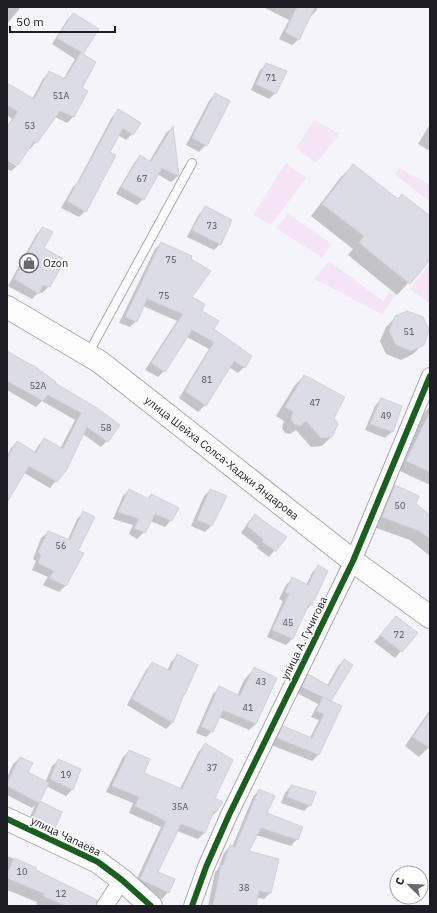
<svg xmlns="http://www.w3.org/2000/svg" width="437" height="913" font-family="'IBM Plex Sans',sans-serif">
<rect width="100%" height="100%" fill="#f5f4fb"/>
<!-- green -->
<path fill="#f4e4f6" d="M314,120L340,134L316,163L296,148Z
M286,163L306,178L271,225L253,215Z
M399,168L430,185V202L395,174Z
M288,214L332,244L322,258L276,228Z
M329,261L383,301L390,291L396,295L382,314L314,279Z
M429,265L430,266V304L410,289Z"/>
<!-- shadow -->
<path fill="#0003" d="M7,7H21L7,24Z
M263,7H318L316,11L309,18L299,39L292,45L279,39L289,20Z
M73,14L82,54L81,88L86,91L73,117L67,123L55,117L36,142L30,149L28,148L17,165L7,157V126L12,119L7,115V84L32,99L43,79L49,72L63,80L75,59L52,44L67,20Z
M267,64L275,93L269,99L251,90L260,70Z
M215,94L206,145L199,152L186,145L209,101Z
M118,111L132,134L126,140L118,135L108,153L85,211L79,217L61,208L73,187L77,183L112,117Z
M430,124V151L418,144Z
M172,128L178,176L171,182L157,174L143,199L137,205L116,194L134,163L140,156L149,162L166,133Z
M7,160L17,166L11,171L7,169Z
M353,165L398,200L430,218V259L397,295L348,255L353,249L311,216L341,177Z
M206,207L220,244L214,250L187,237L199,214Z
M42,228L43,248L49,286L42,293L39,292L32,299L8,286L36,235Z
M161,243L190,297L213,329L244,367L238,373L229,367L205,405L198,412L179,398L209,349L187,337L164,371L158,377L145,370L177,321L143,306L136,321L130,327L119,323L155,249Z
M396,317L423,344L413,354L401,360L386,354L380,341L386,327Z
M7,352L54,383L107,441L101,447L83,434L65,470L50,488L24,473L7,500V456L11,448L17,442L34,453L38,446L44,439L60,449L75,420L42,401L36,407L7,390Z
M304,376L332,418L331,437L322,446L311,447L296,430L290,434L285,433L282,428L284,421L276,416L295,385Z
M381,399L401,407L392,432L385,438L365,430L375,406Z
M430,406V485L398,470L417,431L416,430L424,413Z
M395,486L430,517V556L410,540L373,527L386,495Z
M130,490L148,499L151,495L171,520L165,527L150,521L144,532L137,539L129,534L133,525L113,519L123,496Z
M210,490L211,526L205,532L191,526L204,496Z
M84,512L77,551L65,586L59,592L43,585L48,577L32,570L36,561L33,559L41,538L48,532L68,540L77,519Z
M255,515L285,538L269,557L257,548L258,546L241,533L249,521Z
M318,566L311,605L305,611L292,639L286,645L267,637L283,601L279,599L286,585L292,579L306,585L312,573Z
M396,617L417,633L395,658L374,642Z
M177,656L185,694L182,696L172,723L166,729L127,705L146,670L152,664L167,671L171,662Z
M344,660L330,702L341,707L318,755L312,761L271,745L277,734L283,728L310,738L319,720L311,717L318,704L297,693L302,682L308,676L327,686L338,666Z
M254,669L276,678L256,724L249,730L219,717L212,731L206,737L196,733L213,694L219,688L237,696L244,680Z
M430,710V749L428,748L419,757L405,746Z
M205,745L216,812L211,817L204,833L198,839L177,831L157,872L168,892L162,899L134,885L161,827L129,813L133,803L106,792L123,757L129,751L143,773L180,789L199,751Z
M20,758L27,773L45,783L52,766L59,760L80,770L72,790L66,796L46,786L39,801L60,813L54,827L47,833L27,824L35,805L32,808L7,795V778L13,764Z
M291,786L310,805L304,811L281,803L285,793Z
M259,790L266,814L297,839L291,846L256,835L248,851L277,860L270,893L264,899L257,898L255,906H208L215,872L218,869L224,853L230,846L232,847L253,797Z
M7,856L36,868L35,871L95,906H39L36,904L37,902L7,890Z"/>
<!-- building -->
<path fill="#dbdce6" stroke="#d0d0d7" d="M297,7H315L299,40L285,32Z
M73,13L99,29L83,54L96,62L82,88L88,91L74,117L60,111L37,143L34,141L18,165L7,159V127L18,112L7,105V83L34,99L49,71L65,79L81,52L57,38Z
M266,63L287,71L276,94L256,84Z
M215,93L230,101L207,146L192,138Z
M118,109L141,123L133,135L123,128L110,152L116,155L86,212L67,201L79,180H80Z
M173,126L179,175L178,176L162,168L144,200L121,187L140,155L151,162Z
M353,164L398,199L402,194L430,216V260L410,284L359,243L364,236L322,204Z
M205,206L232,220L221,245L192,230Z
M42,227L53,232L44,248L65,260L50,287L43,285L39,294L14,279Z
M161,242L192,256L191,259L211,271L192,297L205,304L202,311L219,321L214,329L252,356L245,368L234,361L206,406L185,391L214,342L192,330L165,372L151,363L183,314L147,299L137,322L125,317Z
M407,311L423,317L429,330L424,345L411,351L396,345L389,331L395,316Z
M7,351L33,366V365L56,382L55,383L97,408L120,425L108,442L87,427L66,471L57,482L29,466L7,502V459L17,441L36,453L44,438L63,449L81,413L48,395L43,401L7,381Z
M304,375L345,397L334,418L338,424L332,437L321,438L306,421L300,426L294,424L291,419L293,412L285,407Z
M381,398L402,406L393,432L370,424Z
M430,412V472L406,461Z
M395,485L419,496L416,504L430,515V539L419,531L382,517Z
M129,489L149,499L151,494L179,508L172,521L155,514L145,533L134,528L139,519L118,512Z
M210,489L227,496L212,526L197,520Z
M83,511L95,517L78,551L84,553L66,586L49,578L54,571L38,563L41,555L38,552L48,531L70,540Z
M255,514L269,525L287,537L276,551L262,542L264,540L247,526Z
M318,565L328,571L312,605L309,604L293,639L272,630L289,594L285,592L292,577L308,585Z
M396,616L418,633L402,652L380,635Z
M177,654L198,665L185,694H184L173,723L132,699L152,662L170,671Z
M344,659L353,665L331,701L302,687L308,674L329,686Z
M254,667L277,678L256,724L223,710L213,732L201,727L219,686L240,696Z
M323,697L342,706L319,755L277,738L283,726L312,738L324,714L316,711Z
M430,712V748L413,737Z
M205,743L233,760L215,798L223,802L216,812L214,811L205,833L181,824L158,872L175,879L169,893L140,879L166,821L135,806L139,797L112,786L129,750L150,759L144,773L182,789Z
M20,757L33,763L28,772L49,783L39,803L7,786V783Z
M58,759L81,769L73,790L50,779Z
M291,785L316,792L311,806L287,797Z
M259,789L275,796L267,813L303,827L298,840L261,828L249,851L279,859L271,893L259,891L256,906H220L213,905L221,865H223L230,845L235,847Z
M40,801L62,812L55,828L33,818Z
M14,858L37,868L36,870L97,900L96,906H66L43,896L44,894L7,878V875Z"/>
<g fill="none" stroke-linecap="round" stroke-linejoin="round">
<!-- lane casing -->
<g stroke="#abaab1" stroke-width="10">
<path id="lane" d="M88,354L192,163"/>
</g>
<!-- street casing -->
<g stroke="#abaab1" stroke-width="18">
<path id="street" d="M105,906L122,880
M192,906L206,867L229,815L353,561L430,376"/>
</g>
<!-- secondary casing -->
<g stroke="#abaab1" stroke-width="24">
<g id="secondary">
<path id="s1" d="M7,307L100,362L353,561L430,617"/>
<path d="M7,819L98,862L122,880L151,906"/>
</g>
</g>
<!-- lane -->
<use href="#lane" stroke="#fefdfe" stroke-width="8"/>
<!-- street -->
<use href="#street" stroke="#fefdfe" stroke-width="16"/>
<!-- secondary -->
<use href="#secondary" stroke="#fefdfe" stroke-width="22"/>
<!-- cycleway casing -->
<g stroke="#fff" stroke-width="8">
<path id="cycleway" d="M7,819L98,862L122,880L151,906
M192,906L206,867L229,815L353,561L430,376"/>
</g>
<!-- cycleway -->
<use href="#cycleway" stroke="#1b5e20" stroke-width="6"/>
</g>
<!-- icons -->
<defs>
<g id="shop-ring" transform="scale(1)"><circle r="9.5" fill="#fff" stroke="#696870" stroke-width="1.5"/><path d="M-5-2.5h2.3a2.7 3.5 0 0 1 5.4 0H5L5.5 6h-11ZM-1.5-2.5h3a1.5 2.3 0 0 0-3 0Z" fill="#696870"/></g>
</defs>
<g fill-rule="evenodd">
<use href="#shop-ring" x="29" y="263"/>
</g>
<g text-anchor="middle" dominant-baseline="central" stroke-width="3.5" stroke-linejoin="round" paint-order="stroke">
<!-- number labels -->
<g font-size="9" fill="#505058">
<text x="271" y="77">71</text>
<text x="61" y="95">51А</text>
<text x="30" y="125">53</text>
<text x="142" y="178">67</text>
<text x="212" y="225">73</text>
<text x="171" y="259">75</text>
<text x="164" y="295">75</text>
<text x="409" y="331">51</text>
<text x="207" y="379">81</text>
<text x="38" y="385">52А</text>
<text x="315" y="402">47</text>
<text x="386" y="415">49</text>
<text x="106" y="427">58</text>
<text x="400" y="505">50</text>
<text x="61" y="545">56</text>
<text x="288" y="622">45</text>
<text x="399" y="634">72</text>
<text x="261" y="681">43</text>
<text x="248" y="707">41</text>
<text x="212" y="767">37</text>
<text x="66" y="774">19</text>
<text x="180" y="806">35А</text>
<text x="22" y="871">10</text>
<text x="244" y="887">38</text>
<text x="61" y="893">12</text>
</g>
<!-- poi labels -->
<g font-size="11" fill="#1e1d25" stroke="#fff" text-anchor="start">
<text x="43" y="263">Ozon</text>
</g>
<!-- street labels -->
<g font-size="11" fill="#1e1d25" stroke="#fff">
<text stroke="none"><textPath href="#s1" startOffset="263">улица Шейха Солса-Хаджи Яндарова</textPath></text>
<text transform="translate(304 638) rotate(-64)">улица А. Гучигова</text>
<text transform="translate(66 836) rotate(26)">улица Чапаева</text>
</g>
</g>
<!-- border -->
<rect width="437" height="913" fill="none" stroke="#1e1d25" stroke-width="16"/>
<!-- north arrow -->
<g transform="translate(409 885) rotate(293)"><circle r="19" fill="#ffffff" stroke="#a5a5a8"/>
<path d="M0-3L7 15L0 10L-7 15Z" fill="#696870"/>
<text y="-6" font-size="11" font-weight="bold" text-anchor="middle" fill="#1e1d25">С</text>
</g>
<!-- scale -->
<path d="M10 26v6h105v-6" fill="none" stroke="#1e1d25" stroke-width="2"/>
<text x="16" y="26" font-size="12" fill="#1e1d25" stroke="#ffffff" stroke-width="3" paint-order="stroke">50 m</text>
</svg>
